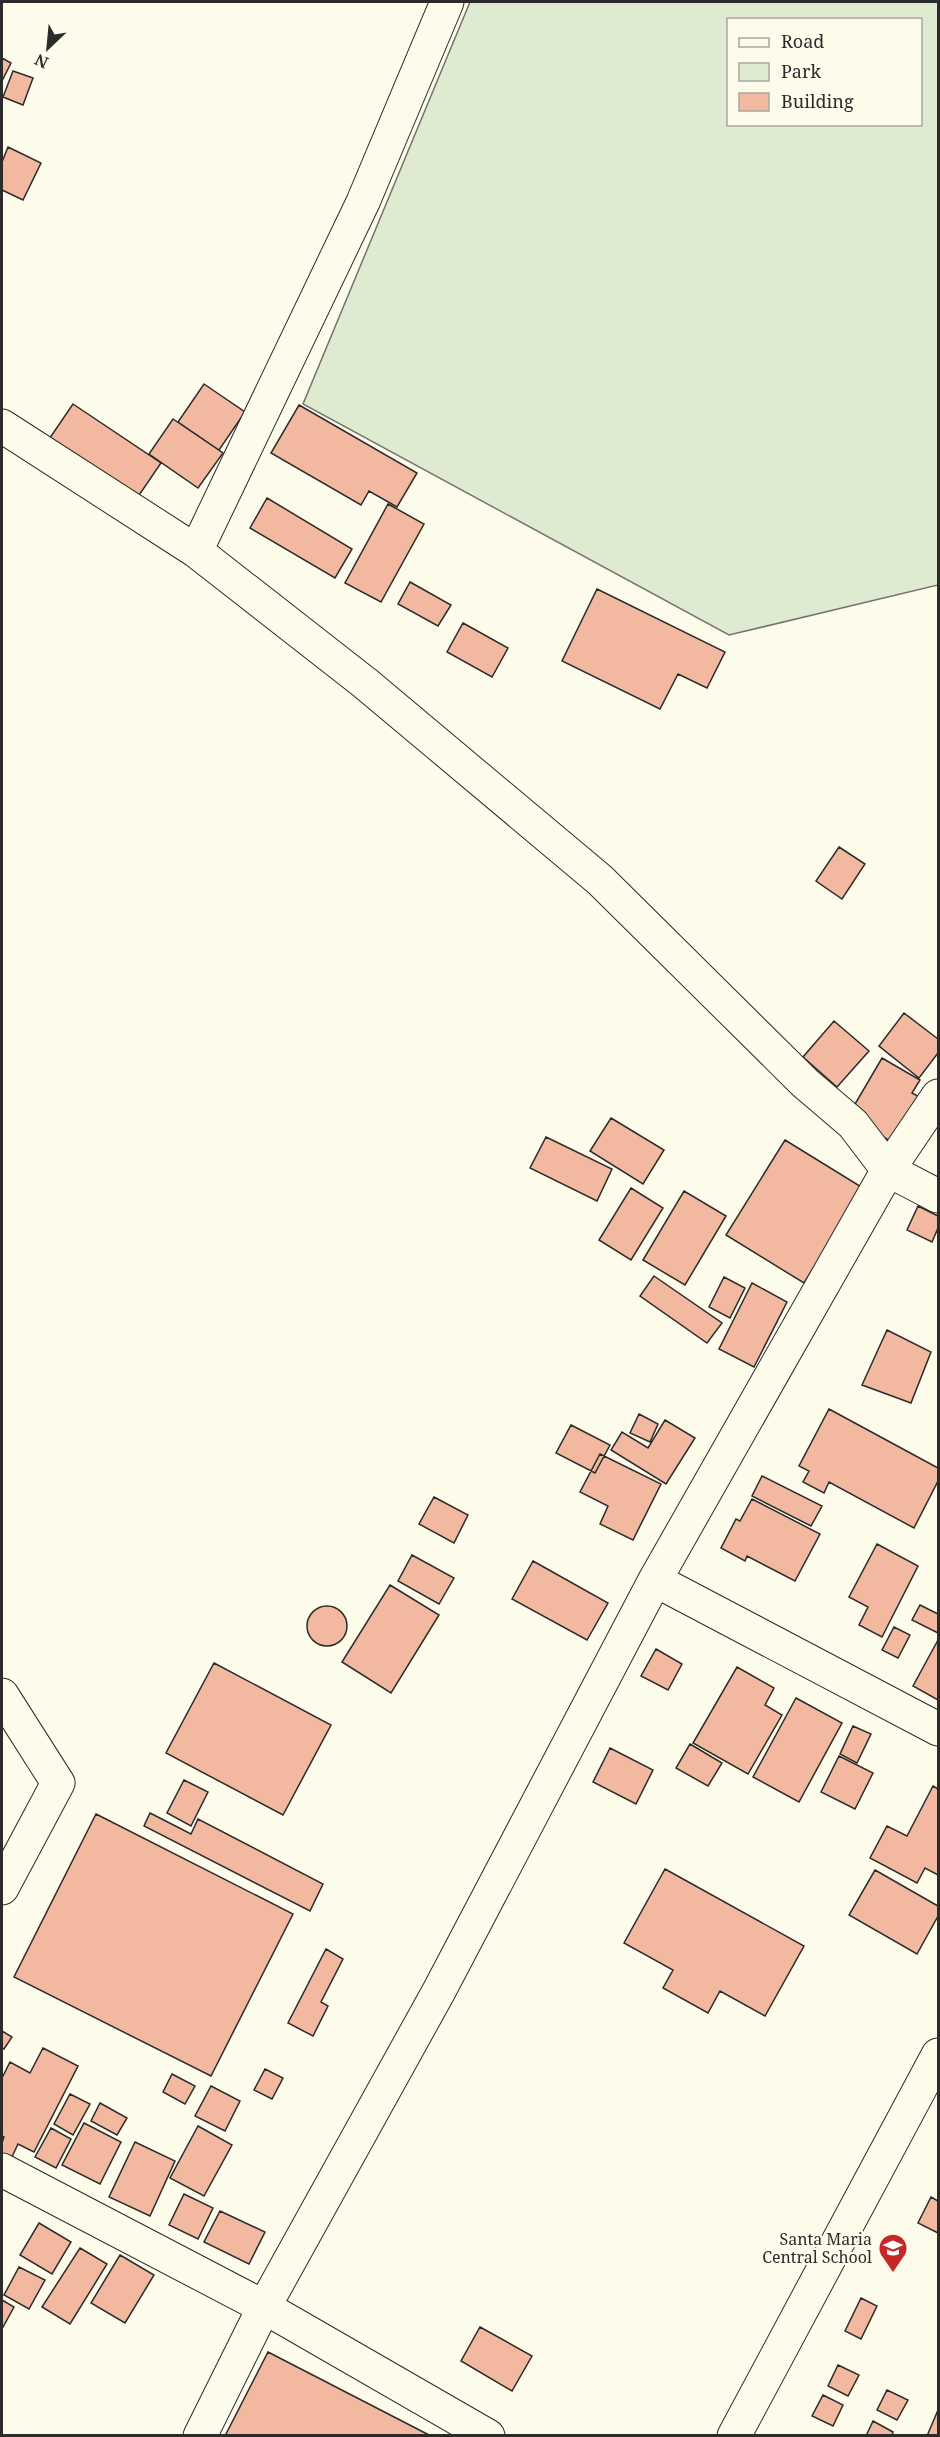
<svg xmlns="http://www.w3.org/2000/svg" width="940" height="2437" font-family="'Noto Serif',serif">
<rect width="100%" height="100%" fill="#fdfbea"/>
<!-- green -->
<path fill="#deebd1" stroke="#74746e" stroke-width="1.5" fill-rule="evenodd" d="M470,2H938V585L729,635L303,404ZM728,20H920V124H728Z"/>
<!-- building -->
<path fill="#f2b8a0" stroke="#2b2b2b" stroke-width="1.5" d="M2,58L11,63L2,81Z
M13,71L33,78L23,105L3,97Z
M8,147L41,163L23,200L2,190V162Z
M204,384L245,412L219,450L178,422Z
M73,404L161,463L133,504L45,445Z
M299,405L417,473L397,507L369,491L361,505L271,453Z
M173,419L223,453L198,488L149,454Z
M267,498L352,549L335,578L250,528Z
M388,504L424,524L381,602L345,583Z
M410,582L451,605L438,626L398,604Z
M597,589L725,652L707,688L678,674L660,709L562,661Z
M463,623L508,648L492,677L447,652Z
M839,847L865,864L842,899L816,881Z
M904,1013L938,1039V1053L919,1078L879,1046Z
M834,1021L869,1051L837,1087L803,1057Z
M882,1058L920,1080L912,1093L921,1098L895,1144L848,1116Z
M611,1118L664,1150L643,1184L590,1151Z
M546,1137L612,1169L597,1201L530,1168Z
M785,1140L863,1188L804,1283L726,1235Z
M631,1188L663,1208L631,1260L599,1240Z
M684,1191L726,1216L685,1285L643,1260Z
M918,1206L938,1216V1228L932,1242L907,1230Z
M654,1276L722,1323L707,1343L640,1296Z
M724,1277L745,1288L730,1318L709,1307Z
M752,1283L787,1302L754,1367L719,1349Z
M887,1330L931,1352L911,1403L862,1385Z
M829,1409L938,1468V1481L914,1528L829,1482L824,1493L803,1482L809,1471L799,1466Z
M639,1414L658,1424L650,1442L630,1433Z
M665,1420L695,1438L666,1484L611,1450L622,1432L648,1448Z
M571,1425L610,1445L595,1473L556,1453Z
M600,1454L661,1484L633,1540L600,1524L608,1506L580,1492Z
M762,1476L822,1506L811,1526L752,1496Z
M434,1497L468,1515L454,1543L419,1524Z
M752,1499L820,1534L795,1581L747,1556L745,1561L721,1548L736,1519L740,1521Z
M877,1544L918,1566L882,1637L859,1625L868,1607L849,1597Z
M412,1555L454,1578L439,1604L398,1581Z
M533,1561L608,1603L587,1640L512,1599Z
M390,1585L439,1615L391,1693L342,1662Z
M920,1605L938,1614V1633L912,1620Z
M307 1626a20 20 0 1 1 40 0a20 20 0 1 1-40 0Z
M894,1627L910,1635L898,1658L882,1650Z
M938,1640V1700L913,1686Z
M656,1649L682,1664L668,1690L641,1676Z
M214,1663L331,1725L283,1815L166,1753Z
M737,1667L774,1688L765,1705L782,1715L748,1774L693,1743Z
M796,1698L842,1723L799,1802L753,1777Z
M853,1726L871,1734L857,1763L840,1754Z
M690,1744L722,1763L708,1786L676,1768Z
M610,1748L653,1770L636,1804L593,1782Z
M839,1756L873,1773L855,1809L821,1792Z
M184,1780L208,1792L191,1826L167,1813Z
M933,1786L938,1789V1875L925,1868L917,1883L870,1858L887,1826L907,1836Z
M150,1813L191,1834L198,1819L323,1884L310,1911L144,1826Z
M96,1814L293,1914L211,2076L14,1977Z
M665,1869L804,1946L765,2016L720,1991L708,2013L663,1988L673,1970L624,1943Z
M875,1870L938,1906V1916L917,1954L849,1915Z
M326,1949L343,1959L321,2002L328,2006L313,2036L288,2023Z
M2,2031L12,2037L4,2049L2,2048Z
M43,2048L78,2066L34,2152L18,2144L11,2159L2,2154V2143L4,2137L2,2136V2078L10,2062L30,2073Z
M265,2069L283,2078L272,2099L254,2090Z
M172,2074L195,2086L185,2104L163,2092Z
M211,2086L240,2101L225,2131L195,2116Z
M70,2094L90,2104L73,2135L54,2124Z
M100,2103L127,2118L117,2135L91,2121Z
M84,2123L121,2142L100,2184L62,2165Z
M198,2126L232,2145L204,2196L170,2178Z
M51,2128L71,2139L56,2168L35,2157Z
M135,2142L175,2161L150,2216L109,2197Z
M184,2194L213,2208L198,2239L169,2225Z
M931,2197L938,2201V2233L918,2223Z
M220,2211L265,2232L249,2264L204,2242Z
M39,2223L71,2242L52,2274L20,2255Z
M80,2248L107,2264L70,2324L42,2307Z
M120,2255L154,2275L125,2323L91,2303Z
M19,2267L45,2280L29,2309L4,2295Z
M861,2298L877,2306L861,2339L845,2331Z
M2,2300L14,2307L3,2327L2,2326Z
M480,2327L532,2356L512,2391L461,2361Z
M268,2352L431,2436H225Z
M838,2365L859,2375L848,2396L828,2386Z
M887,2390L908,2400L897,2420L877,2410Z
M823,2395L843,2405L833,2426L812,2416Z
M938,2410V2436H927Z
M873,2421L893,2432L892,2436H866Z"/>
<g fill="none" stroke-linecap="round" stroke-linejoin="round">
<!-- minor casing -->
<g stroke="#2b2b2b" stroke-width="35">
<path id="minor" d="M2,426L196,551L365,683L600,880L805,1083L853,1124L888,1170L938,1196
M196,551L363,202L447,2
M655,1580L938,1729
M2,1695L58,1783L2,1888
M2,2170L264,2307L488,2436
M200,2436L264,2307L439,1991L655,1580L888,1170L938,1096"/>
</g>
<!-- major casing -->
<g stroke="#2b2b2b" stroke-width="35">
<path id="major" d="M734,2436L938,2055"/>
</g>
<!-- minor -->
<use href="#minor" stroke="#fdfbea" stroke-width="33"/>
<!-- major -->
<use href="#major" stroke="#fdfbea" stroke-width="33"/>
</g>
<!-- icons -->
<defs>
<g id="school-pin" transform="scale(1.5)"><path d="M0 17L-7.5 6A9.5 9.5 0 1 1 7.5 6Z" fill="#c62828" stroke="#fdfbea"/><path d="M0-5L7-2L0 1L-7-2ZM-4 1L0 2.5L4 1V4Q0 6-4 4Z" fill="#fff"/></g>
</defs>
<g fill-rule="evenodd">
<use href="#school-pin" x="893" y="2248"/>
</g>
<g text-anchor="middle" dominant-baseline="central" stroke-width="4.5" stroke-linejoin="round" paint-order="stroke">
<!-- poi labels -->
<g font-size="16" fill="#2b2b2b" stroke="#fdfbea" text-anchor="end">
<text x="872" y="2239">Santa Maria<tspan x="872" dy="18">Central School</tspan></text>
</g>
</g>
<!-- border -->
<rect width="940" height="2437" fill="none" stroke="#2b2b2b" stroke-width="6"/>
<!-- legend -->
<rect x="727" y="18" width="195" height="108" fill="#fdfbea" stroke="#a9a89e" stroke-width="1.5"/>
<rect x="739" y="38" width="30" height="9" fill="#fdfbea" stroke="#a9a89e" stroke-width="1.5"/>
<text x="781" y="48" font-size="18" fill="#2b2b2b">Road</text>
<rect x="739" y="63" width="30" height="18" fill="#deebd1" stroke="#a9a89e" stroke-width="1.5"/>
<text x="781" y="78" font-size="18" fill="#2b2b2b">Park</text>
<rect x="739" y="93" width="30" height="18" fill="#f2b8a0" stroke="#a9a89e" stroke-width="1.5"/>
<text x="781" y="108" font-size="18" fill="#2b2b2b">Building</text>
<!-- north arrow -->
<g transform="translate(48 48) rotate(206)" stroke="#fdfbea" stroke-width="4.5" paint-order="stroke">
<path d="M0-4.5L10 22L0 15L-10 22Z" fill="#2b2b2b"/>
<text y="-9" font-size="16" font-weight="bold" text-anchor="middle" fill="#2b2b2b">N</text>
</g>
</svg>
